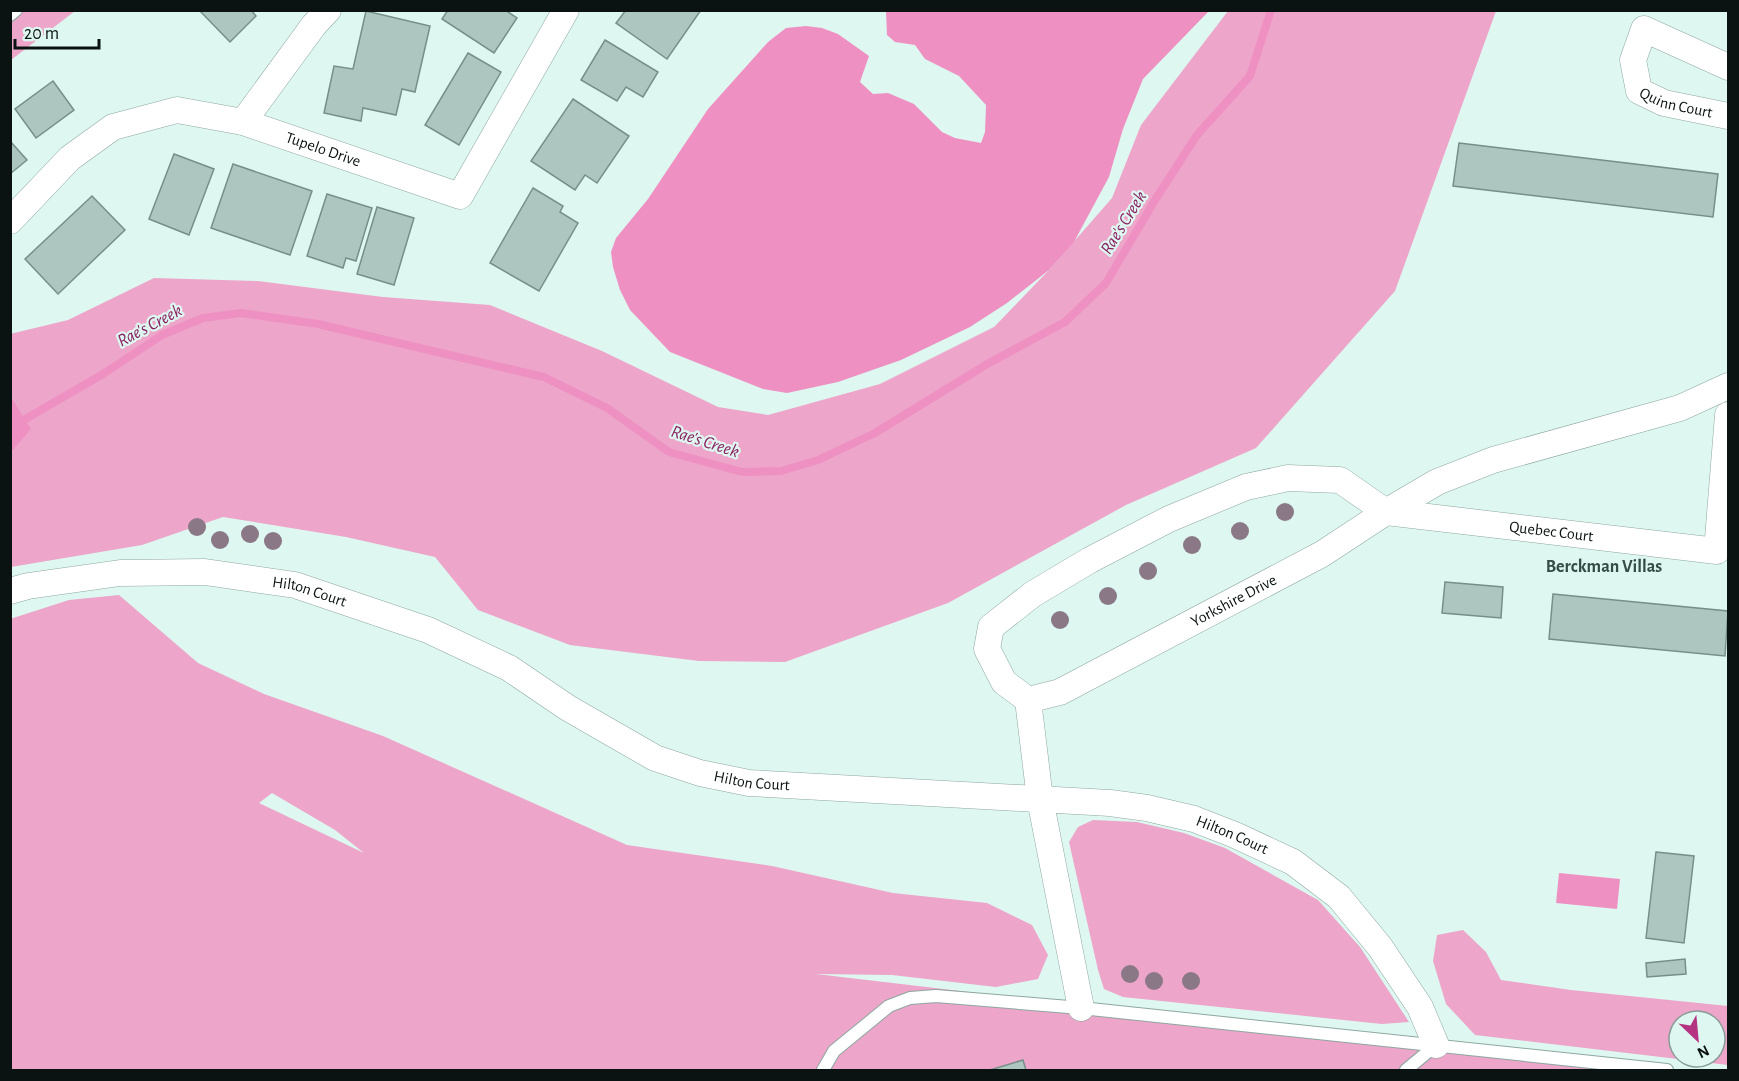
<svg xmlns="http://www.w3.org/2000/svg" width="1739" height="1081" font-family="'Alegreya Sans',sans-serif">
<rect width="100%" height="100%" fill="#def8f1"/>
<!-- green -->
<path fill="#eda5c9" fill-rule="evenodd" d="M11,11H75L11,60Z
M1228,11H1496L1395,291L1256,448L1126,505L948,603L785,662L699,661L570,645L478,610L435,557L346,537L223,517L142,545L11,567L10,334L68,320L154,278L258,281L383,297L490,305L602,351L718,407L768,415L880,384L994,327L1049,270L1112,198L1141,125Z
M119,595L198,663L264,694L383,736L627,845L772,866L893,893L987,903L1032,925L1048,955L1038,979L996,987L892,975L816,974L1633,1070H11L10,619L69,600ZM272,793L335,830L364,853L259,803Z
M1093,820L1137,822L1184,833L1225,848L1318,900L1360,947L1409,1022L1382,1024L1123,997L1104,989L1098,970L1069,842L1078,827Z
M1463,930L1486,952L1501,980L1571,990L1728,1006V1065L1475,1035L1446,1004L1433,961L1437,935ZM1679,1021H1715V1057H1679Z"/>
<!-- water -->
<path fill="#ee91c2" d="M886,11H1209L1143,79L1123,129L1109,177L1074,242L1049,270L1007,303L970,327L901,360L838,382L787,393L763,389L670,352L630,310L620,290L613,267L611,252L616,238L648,199L708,109L768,42L786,28L806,26L822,28L838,34L869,56L860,82L873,94L888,93L914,104L942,132L955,138L981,143L985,132L986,105L959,76L925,59L915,45L895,42L887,35Z
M11,397L31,429L11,452L10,397Z
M1559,873L1620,879L1617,909L1556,903Z"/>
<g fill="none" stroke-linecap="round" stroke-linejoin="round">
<!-- stream -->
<path stroke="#ee91c2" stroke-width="8" d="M10,428L103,374L162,335L203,318L241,313L318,324L544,377L607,408L669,452L742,472L781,471L818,460L875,433L989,363L1065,322L1106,283L1155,200L1197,135L1250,76L1271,10"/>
</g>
<!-- building -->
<path fill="#adc6c0" stroke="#778f89" stroke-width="1.5" d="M199,10H251L256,16L230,42Z
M448,10H505L517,18L494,53L442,19Z
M626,10H701L667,59L616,23Z
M366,11L430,26L415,92L402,89L396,115L363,108L361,121L324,113L334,66L353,69Z
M605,40L658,72L643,97L626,87L617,101L581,80Z
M468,53L501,72L459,145L425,125Z
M53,81L74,110L36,138L15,109Z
M573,99L629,136L597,183L585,175L575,190L531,161Z
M10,141L27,160L10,174Z
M1459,143L1718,174L1713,217L1453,186Z
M174,154L214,169L189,235L149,219Z
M233,164L312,191L290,255L211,228Z
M533,188L563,206L560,212L578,223L539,291L490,263Z
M327,194L372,208L356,261L346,258L343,268L307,256Z
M92,196L125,230L58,294L25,259Z
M377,207L414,218L394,285L357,274Z
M1445,582L1503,587L1501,618L1442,613Z
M1553,594L1728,611L1725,656L1549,639Z
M1656,852L1694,856L1684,943L1646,938Z
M1685,959L1686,974L1647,977L1646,963Z
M1023,1060L1026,1070H990Z"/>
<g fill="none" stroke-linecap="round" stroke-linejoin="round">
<!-- lane casing -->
<g stroke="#8ea7a0" stroke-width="14">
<path id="lane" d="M10,15L16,10
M823,1070L834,1051L889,1006L910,998L936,996L1081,1008L1667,1070
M1406,1070L1436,1045"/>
</g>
<!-- street casing -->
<g stroke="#8ea7a0" stroke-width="27">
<g id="street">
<path id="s1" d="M1728,67L1644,29L1633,60L1639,91L1664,103L1728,116"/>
<path d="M243,122L314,25L328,10"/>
<path id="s2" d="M10,221L70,158L113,127L177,110L243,122L460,196L566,10"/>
<path id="s3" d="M10,591L28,586L120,573L205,572L295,585L428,630L509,668L568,708L655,758L700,773L749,783L1110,803L1147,808L1194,819L1235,835L1293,862L1339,897L1380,947L1420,1007L1436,1045"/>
<path id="s4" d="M1028,700L1004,682L987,649L991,627L1033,594L1090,560L1169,519L1246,487L1288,478L1340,480L1386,512L1717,551L1728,415"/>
<path id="s5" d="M1081,1008L1040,799L1028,700L1060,692L1322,554L1386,512L1437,482L1493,460L1680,408L1728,386"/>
</g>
</g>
<!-- lane -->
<use href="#lane" stroke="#fff" stroke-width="12"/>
<!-- street -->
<use href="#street" stroke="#fff" stroke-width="26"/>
</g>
<!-- trees -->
<g fill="#8b7887">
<circle cx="1285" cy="512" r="9"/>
<circle cx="197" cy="527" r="9"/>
<circle cx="1240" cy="531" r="9"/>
<circle cx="250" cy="534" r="9"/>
<circle cx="220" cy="540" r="9"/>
<circle cx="273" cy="541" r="9"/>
<circle cx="1192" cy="545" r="9"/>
<circle cx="1148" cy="571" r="9"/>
<circle cx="1108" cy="596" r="9"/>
<circle cx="1060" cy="620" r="9"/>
<circle cx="1130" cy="974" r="9"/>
<circle cx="1154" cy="981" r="9"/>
<circle cx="1191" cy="981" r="9"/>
</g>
<g text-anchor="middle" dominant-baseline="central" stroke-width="4.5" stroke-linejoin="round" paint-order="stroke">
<!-- street labels -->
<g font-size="16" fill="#0a1311" stroke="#def8f1">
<text stroke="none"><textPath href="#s1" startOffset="196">Quinn Court</textPath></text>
<text stroke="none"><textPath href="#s2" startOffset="358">Tupelo Drive</textPath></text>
<text stroke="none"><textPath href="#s4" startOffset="699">Quebec Court</textPath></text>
<text stroke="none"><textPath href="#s3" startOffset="303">Hilton Court</textPath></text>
<text stroke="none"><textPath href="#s5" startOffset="542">Yorkshire Drive</textPath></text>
<text stroke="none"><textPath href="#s3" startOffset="789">Hilton Court</textPath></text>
<text stroke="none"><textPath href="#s3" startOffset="1275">Hilton Court</textPath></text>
</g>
<!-- water labels -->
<g font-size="18" font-style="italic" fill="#8a2061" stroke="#def8f1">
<text transform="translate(1124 223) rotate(-58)">Rae's Creek</text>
<text transform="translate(150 326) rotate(-28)">Rae's Creek</text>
<text transform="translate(705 442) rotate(18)">Rae's Creek</text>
</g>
<!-- neighbourhood labels -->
<g font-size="18" font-weight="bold" fill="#364c46" stroke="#def8f1">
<text x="1604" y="567">Berckman Villas</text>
</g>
</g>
<!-- border -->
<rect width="1739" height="1081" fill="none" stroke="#0a1311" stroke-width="24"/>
<!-- north arrow -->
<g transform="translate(1697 1039) rotate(154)"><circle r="28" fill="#def8f1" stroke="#899c97" stroke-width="1.5"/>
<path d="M0-4.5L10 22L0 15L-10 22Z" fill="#b43481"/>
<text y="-9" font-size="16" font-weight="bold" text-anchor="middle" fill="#0a1311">N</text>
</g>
<!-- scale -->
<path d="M15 39v9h84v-9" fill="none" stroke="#0a1311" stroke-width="3"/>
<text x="24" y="39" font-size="18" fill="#0a1311" stroke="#def8f1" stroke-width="4.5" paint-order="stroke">20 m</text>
</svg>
